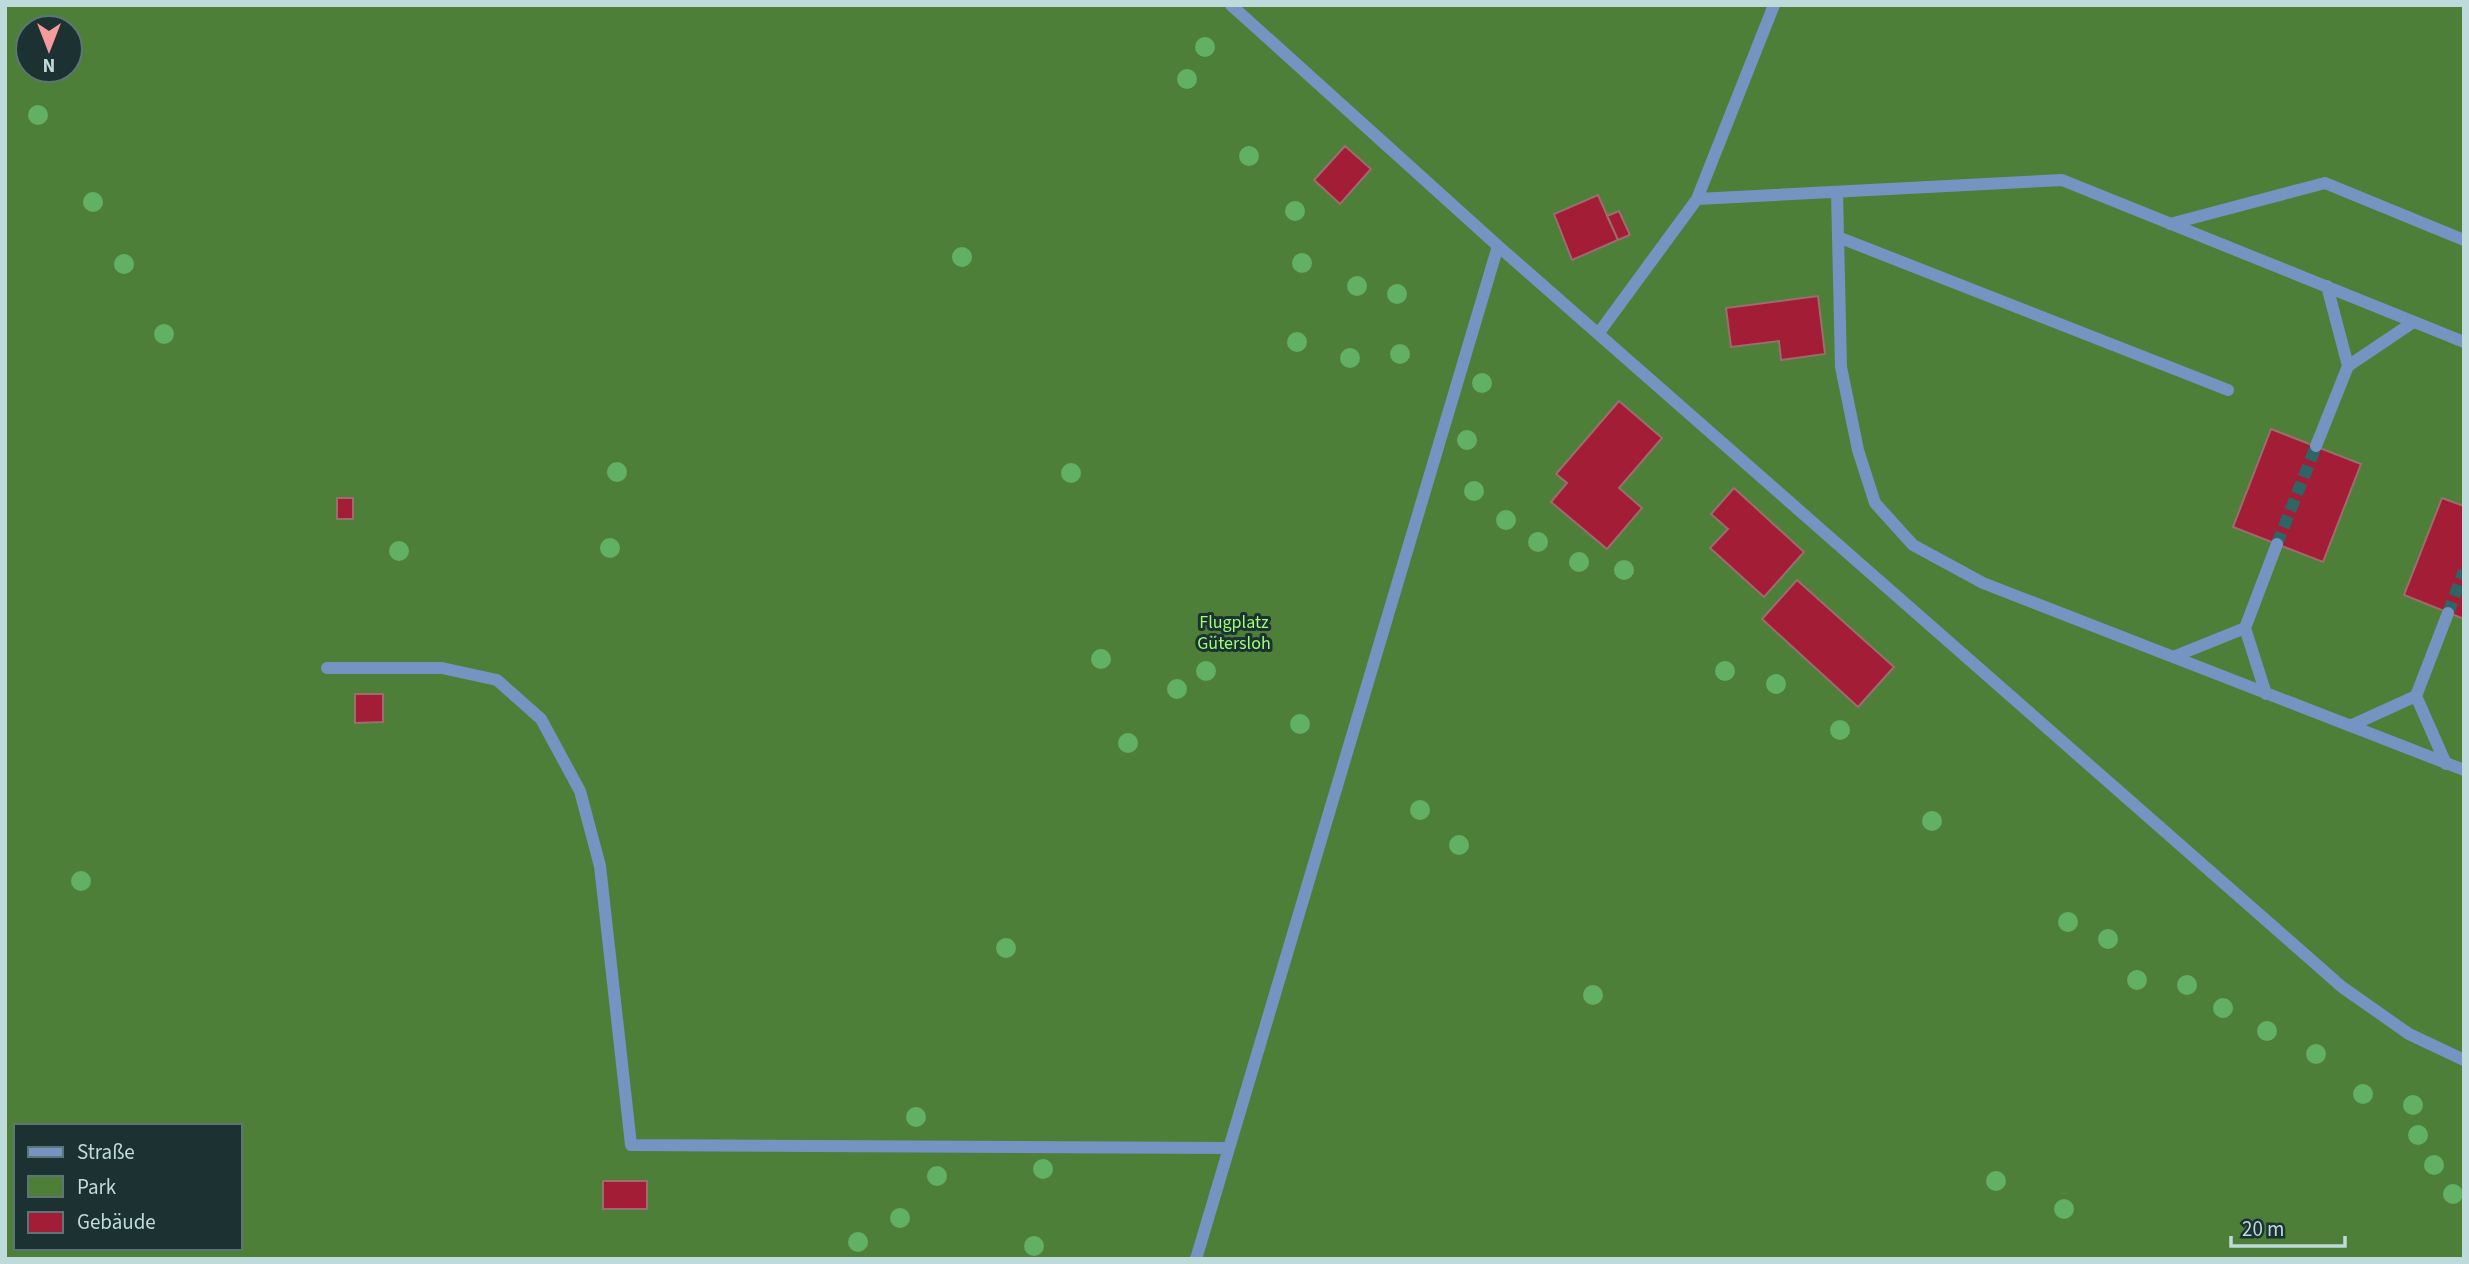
<svg xmlns="http://www.w3.org/2000/svg" width="2469" height="1264" font-family="'Source Sans 3',sans-serif">
<rect width="100%" height="100%" fill="#175051"/>
<!-- green -->
<path fill="#4e7f39" fill-rule="evenodd" d="M5,5H2464V1259H5ZM28,28H70V70H28ZM16,1126H240V1248H16Z"/>
<!-- building -->
<path fill="#a41d37" stroke="#9a6d6e" stroke-width="2" d="M1345,146L1371,169L1340,204L1314,180Z
M1598,195L1618,240L1572,260L1554,214Z
M1619,211L1630,235L1618,240L1607,216Z
M1818,296L1825,354L1781,360L1779,341L1731,347L1726,308Z
M1619,401L1662,438L1619,488L1642,508L1607,549L1551,502L1567,483L1556,474Z
M2271,429L2361,464L2323,562L2233,527Z
M1734,488L1804,552L1764,597L1710,548L1728,529L1711,514Z
M337,498H353V519H337Z
M2442,498L2464,506V619L2404,595Z
M1797,580L1894,667L1858,707L1762,619Z
M355,694H383V722L355,723Z
M603,1181H647V1209H603Z"/>
<g fill="none" stroke-linecap="round" stroke-linejoin="round">
<!-- minor-tunnel -->
<path stroke="#306566" stroke-width="12" stroke-dasharray="12 6" stroke-linecap="butt" d="M2277,544L2316,446
M2448,613L2464,571"/>
<!-- minor -->
<path stroke="#7594c1" stroke-width="12" d="M1231,5L1498,246L2342,987L2409,1034L2464,1060
M1837,192L1841,367L1858,450L1875,503L1913,545L1983,583L2464,770
M1697,199L2062,180L2464,342
M2170,224L2325,183L2464,240
M1838,237L2228,390
M2327,286L2348,366
M1598,334L1697,199L1774,5
M2316,446L2348,366L2412,323
M2173,657L2245,628
M327,668H442L497,680L541,719L580,791L600,866L631,1145L1228,1148
M2266,694L2245,628L2277,544
M2416,696L2446,764
M2350,726L2416,696L2448,613
M1196,1259L1498,246"/>
</g>
<!-- trees -->
<g fill="#61b064">
<circle cx="1205" cy="47" r="10"/>
<circle cx="1187" cy="79" r="10"/>
<circle cx="38" cy="115" r="10"/>
<circle cx="1249" cy="156" r="10"/>
<circle cx="93" cy="202" r="10"/>
<circle cx="1295" cy="211" r="10"/>
<circle cx="962" cy="257" r="10"/>
<circle cx="1302" cy="263" r="10"/>
<circle cx="124" cy="264" r="10"/>
<circle cx="1357" cy="286" r="10"/>
<circle cx="1397" cy="294" r="10"/>
<circle cx="164" cy="334" r="10"/>
<circle cx="1297" cy="342" r="10"/>
<circle cx="1400" cy="354" r="10"/>
<circle cx="1350" cy="358" r="10"/>
<circle cx="1482" cy="383" r="10"/>
<circle cx="1467" cy="440" r="10"/>
<circle cx="617" cy="472" r="10"/>
<circle cx="1071" cy="473" r="10"/>
<circle cx="1474" cy="491" r="10"/>
<circle cx="1506" cy="520" r="10"/>
<circle cx="1538" cy="542" r="10"/>
<circle cx="610" cy="548" r="10"/>
<circle cx="399" cy="551" r="10"/>
<circle cx="1579" cy="562" r="10"/>
<circle cx="1624" cy="570" r="10"/>
<circle cx="1101" cy="659" r="10"/>
<circle cx="1206" cy="671" r="10"/>
<circle cx="1725" cy="671" r="10"/>
<circle cx="1776" cy="684" r="10"/>
<circle cx="1177" cy="689" r="10"/>
<circle cx="1300" cy="724" r="10"/>
<circle cx="1840" cy="730" r="10"/>
<circle cx="1128" cy="743" r="10"/>
<circle cx="1420" cy="810" r="10"/>
<circle cx="1932" cy="821" r="10"/>
<circle cx="1459" cy="845" r="10"/>
<circle cx="81" cy="881" r="10"/>
<circle cx="2068" cy="922" r="10"/>
<circle cx="2108" cy="939" r="10"/>
<circle cx="1006" cy="948" r="10"/>
<circle cx="2137" cy="980" r="10"/>
<circle cx="2187" cy="985" r="10"/>
<circle cx="1593" cy="995" r="10"/>
<circle cx="2223" cy="1008" r="10"/>
<circle cx="2267" cy="1031" r="10"/>
<circle cx="2316" cy="1054" r="10"/>
<circle cx="2363" cy="1094" r="10"/>
<circle cx="2413" cy="1105" r="10"/>
<circle cx="916" cy="1117" r="10"/>
<circle cx="2418" cy="1135" r="10"/>
<circle cx="2434" cy="1165" r="10"/>
<circle cx="1043" cy="1169" r="10"/>
<circle cx="937" cy="1176" r="10"/>
<circle cx="1996" cy="1181" r="10"/>
<circle cx="2453" cy="1194" r="10"/>
<circle cx="2064" cy="1209" r="10"/>
<circle cx="900" cy="1218" r="10"/>
<circle cx="858" cy="1242" r="10"/>
<circle cx="1034" cy="1246" r="10"/>
</g>
<g text-anchor="middle" dominant-baseline="central" stroke-width="6" stroke-linejoin="round" paint-order="stroke">
<!-- park labels -->
<g font-size="18" fill="#9eff73" stroke="#1b3132">
<text x="1234" y="622">Flugplatz<tspan x="1234" dy="21">Gütersloh</tspan></text>
</g>
</g>
<!-- border -->
<rect width="2469" height="1264" fill="none" stroke="#bfdada" stroke-width="14"/>
<!-- legend -->
<rect x="14" y="1124" width="228" height="126" fill="#1b3132" stroke="#5d7575" stroke-width="2"/>
<rect x="28" y="1147" width="35" height="10" fill="#7594c1" stroke="#5d7575" stroke-width="2"/>
<text x="77" y="1159" font-size="21" fill="#bfdada">Straße</text>
<rect x="28" y="1176" width="35" height="21" fill="#4e7f39" stroke="#5d7575" stroke-width="2"/>
<text x="77" y="1194" font-size="21" fill="#bfdada">Park</text>
<rect x="28" y="1212" width="35" height="21" fill="#a41d37" stroke="#5d7575" stroke-width="2"/>
<text x="77" y="1229" font-size="21" fill="#bfdada">Gebäude</text>
<!-- north arrow -->
<g transform="translate(49 49) rotate(180)"><circle r="33" fill="#1b3132" stroke="#5d7575" stroke-width="2"/>
<path d="M0-5L12 26L0 18L-12 26Z" fill="#f59b9e"/>
<text y="-10" font-size="19" font-weight="bold" text-anchor="middle" fill="#bfdada">N</text>
</g>
<!-- scale -->
<path d="M2231 1236v10h114v-10" fill="none" stroke="#bfdada" stroke-width="3.5"/>
<text x="2242" y="1236" font-size="21" fill="#bfdada" stroke="#1b3132" stroke-width="5" paint-order="stroke">20 m</text>
</svg>
